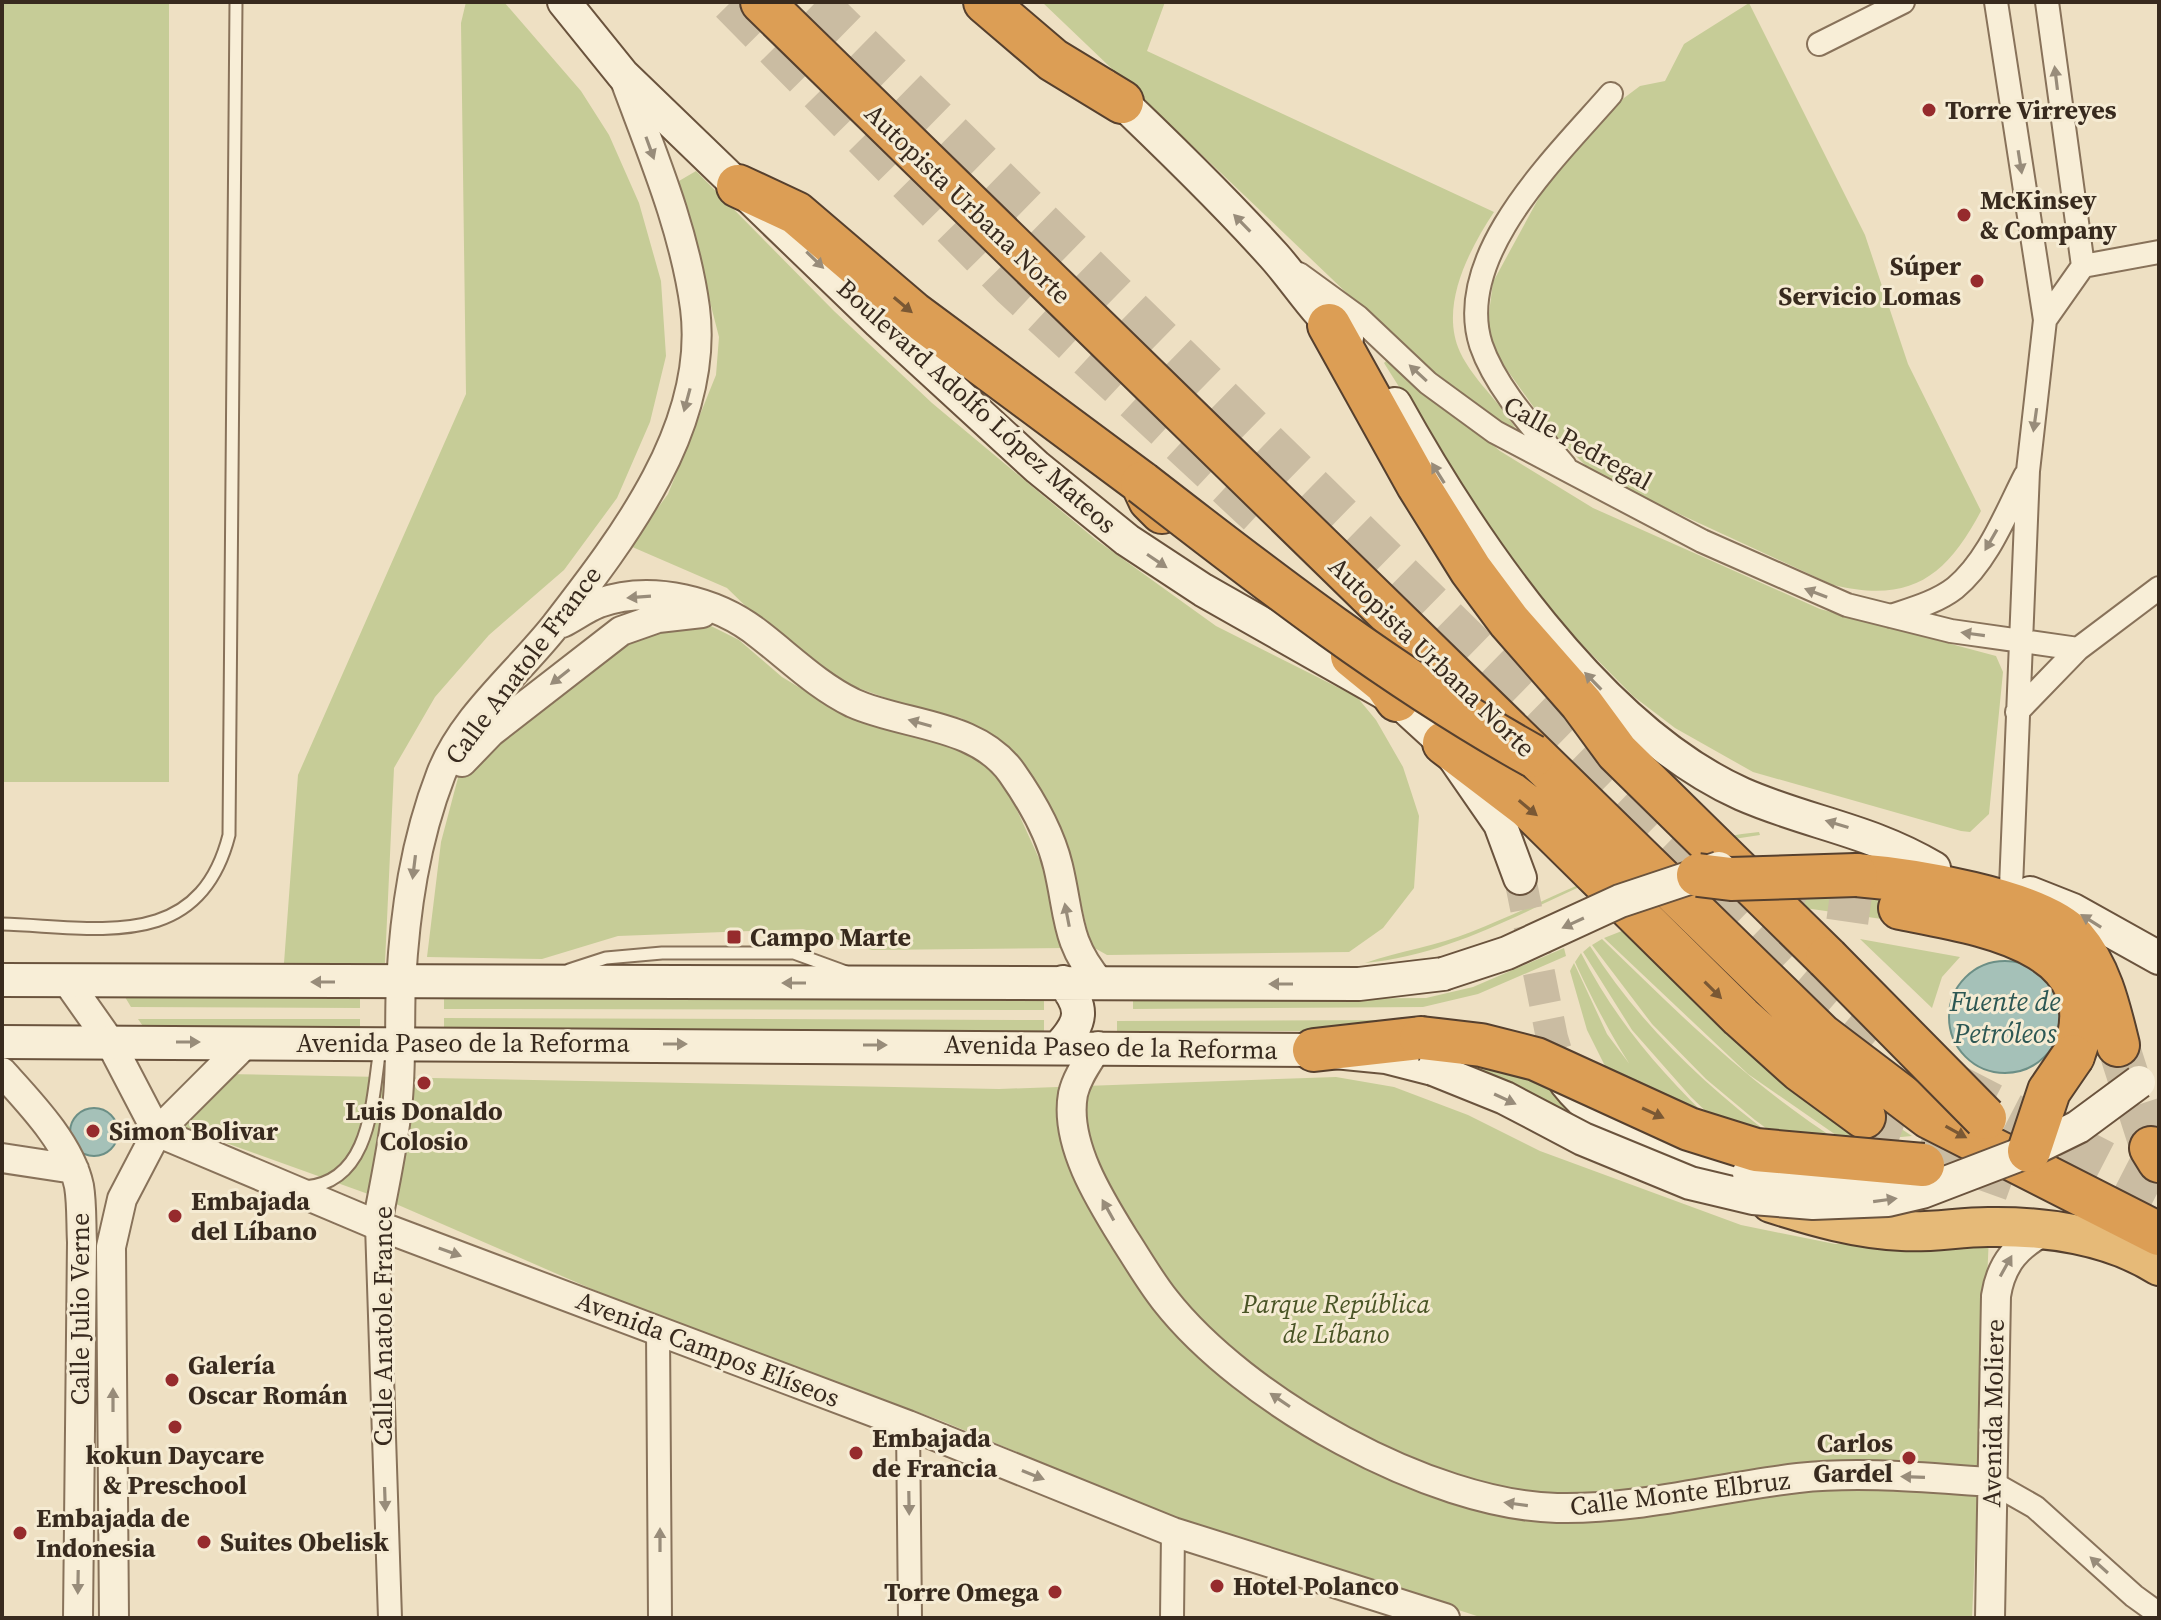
<svg xmlns="http://www.w3.org/2000/svg" width="2161" height="1620" font-family="'Source Serif 4',serif">
<rect width="100%" height="100%" fill="#eee0c3"/>
<!-- green -->
<path fill="#c6cc97" d="M2,2H169V782H2Z
M466,2H504L581,91L609,135L639,203L661,281L666,356L650,422L617,498L564,570L489,635L435,697L394,768L385,963H284L298,775L466,394L461,23Z
M1042,2H1165L1147,51L1494,212C1469,250 1439,306 1460,352C1475,384 1507,407 1521,439L1443,385Z
M1749,3L1865,235L1908,364L1981,511C1945,579 1909,603 1833,585L1595,475L1550,430L1495,353L1488,321L1493,282L1548,181L1596,119L1640,86L1665,81L1684,44Z
M696,171L834,311L932,403L1095,539L1216,626L1357,697L1376,720L1403,767L1419,816L1414,888L1383,928L1349,952L1107,955L1091,946L1073,869L1042,796L1012,749L961,718L914,708L847,684L797,656L727,588L630,546L668,494L716,375L719,337L679,181Z
M1389,358L1500,451L1593,508L1820,609L1996,656L2003,672L1989,814L1970,832L1961,831L1753,772L1675,728L1633,696L1552,614L1493,536L1384,363Z
M703,622L739,640L782,677L830,706L891,728L955,742L1001,775L1042,865L1064,948L872,950L803,929L618,936L542,959L427,957L441,842L459,774L651,624Z
M1759,832L1760,835C1703,843 1648,857 1595,880C1520,913 1449,955 1365,963C1400,951 1437,946 1471,932C1573,891 1646,844 1759,832Z
M1804,890L1900,898L1896,921L1747,900Z
M1632,927L1876,1112L1912,1136L1846,1142L1748,1074L1604,938Z
M1602,939C1678,1013 1751,1086 1842,1143L1778,1137L1755,1120L1706,1079L1652,1024L1592,945Z
M1860,939L1960,957L1942,977L1932,1008Z
M1590,946C1638,1022 1703,1084 1774,1137L1719,1124L1691,1097L1632,1030L1583,952Z
M1564,948L1566,956L1478,994L1423,1007L1133,1009V1000L1426,998L1473,987Z
M1581,953C1615,1020 1662,1074 1716,1125C1699,1118 1679,1113 1664,1104C1634,1085 1590,995 1575,962Z
M1574,963L1607,1034L1658,1102L1610,1076L1587,1030L1570,971Z
M125,997L360,999V1008L131,1007Z
M444,998H1044V1010L444,1009Z
M444,1018L1044,1020V1031L444,1029Z
M138,1019H360V1029H145Z
M1401,1020L1317,1031H1117V1021Z
M1457,1059L1537,1070L1590,1124Z
M225,1074L999,1089L1336,1077L1394,1087L1468,1115L1540,1151L1741,1225L1835,1244L1989,1236L1972,1618H1483L1176,1518L942,1421L654,1316L396,1204L176,1125Z"/>
<!-- water -->
<path fill="#a5c1b8" stroke="#6c8f86" stroke-width="2" d="M1949 1017a56 56 0 1 1 112 0a56 56 0 1 1-112 0Z
M70 1132a24 24 0 1 1 48 0a24 24 0 1 1-48 0Z"/>
<g fill="none" stroke-linecap="round" stroke-linejoin="round">
<!-- secondary-tunnel -->
<path stroke="#cabca2" stroke-width="32" stroke-dasharray="32 16" stroke-linecap="butt" d="M1520,878L1552,1038L1566,1083"/>
<!-- motorway-tunnel -->
<path stroke="#cabca2" stroke-width="42" stroke-dasharray="42 21" stroke-linecap="butt" d="M731,2L1011,285L1271,526
M816,2L1803,969L1880,1035
M1771,875L1822,897L1900,908
M2118,1045L2151,1148
M1955,1085L2159,1190
M1864,1117L1888,1135L2013,1180"/>
<!-- service casing -->
<g stroke="#88725a" stroke-width="15">
<path id="service" d="M2,924C98,927 199,953 229,835L236,2
M569,970L606,958L662,953H794L846,972
M305,1187C372,1182 372,1099 380,1048"/>
</g>
<!-- minor casing -->
<g stroke="#88725a" stroke-width="26">
<path id="minor" d="M1996,2L2045,320L2028,471L2011,887
M2047,2L2083,266
M1819,44L1903,2
M1299,274L1358,317L1428,383L1495,432L1702,541L1847,605L1951,631L2078,649
M2045,320L2083,266L2159,252
M1565,466C1536,431 1496,389 1481,345C1452,255 1558,155 1611,94
M1891,616C1912,609 1937,602 1955,588C1988,561 2006,513 2025,476
M2017,712L2078,649L2159,588
M377,1225L390,1618
M658,1330L660,1618
M908,1425L910,1618
M1991,1482L2035,1507L2134,1596L2159,1614
M1172,1618L1173,1532"/>
</g>
<!-- tertiary casing -->
<g stroke="#88725a" stroke-width="32">
<path id="tertiary" d="M562,623C574,617 586,608 599,603C652,584 718,601 760,635C791,659 818,686 853,703C904,726 977,723 1012,773C1031,800 1050,833 1058,866C1070,916 1065,942 1100,983
M462,762L491,732L621,631L658,618L702,613
M67,981L110,1042L157,1132
M1098,1046C1089,1061 1077,1076 1073,1094C1064,1143 1100,1200 1125,1240C1138,1260 1150,1281 1165,1300C1244,1401 1430,1505 1557,1508C1638,1510 1718,1487 1798,1478C1861,1471 1928,1478 1991,1482
M2,1072C30,1103 70,1144 79,1186C82,1204 81,1224 82,1242L78,1618
M157,1132L377,1225L908,1425L1173,1532L1445,1618
M2,1158L74,1169
M377,1225C384,1186 393,1147 397,1108C402,1066 399,1024 401,982C405,911 415,841 441,774C463,717 517,674 555,626C623,538 710,426 695,308C684,227 651,151 623,75
M114,1618L111,1247L122,1199L157,1132L247,1042
M1990,1618L1996,1296C2001,1263 2018,1244 2047,1230"/>
</g>
<!-- secondary casing -->
<g stroke="#6a533d" stroke-width="36">
<path id="secondary" d="M564,2L623,75L879,322L1037,467L1127,540L1203,590L1397,700L1444,743L1500,824L1520,878
M1105,86C1163,141 1221,197 1274,256C1299,284 1317,316 1347,338
M1395,404C1470,539 1597,729 1742,794C1808,823 1868,829 1934,868
M2030,893L2073,910L2159,958
M2,980L1359,984L1443,974
M2,1042L1314,1050L1386,1057L1433,1069
M1060,1046C1083,1021 1084,1008 1063,982
M1566,1083C1608,1137 1684,1160 1749,1173"/>
</g>
<!-- trunk casing -->
<g stroke="#56402e" stroke-width="42">
<path id="trunk" d="M1771,1203C1815,1217 1857,1229 1902,1231C1931,1233 1959,1227 1988,1227C2045,1226 2110,1235 2159,1266"/>
</g>
<!-- motorway casing -->
<g stroke="#56402e" stroke-width="46">
<path id="motorway" d="M762,2L1821,1035L1929,1117L2159,1234
M985,2L1053,60L1122,102
M738,186L796,213L913,313L1142,483L1150,500L1162,512
M1329,325L1418,485L1471,570L1509,621L1581,703L1617,752L1827,958
M1352,656L1385,683L1397,700
M1444,743L1528,807L1741,1017L1800,1070L1864,1117
M1856,875C1907,879 2040,899 2074,938C2100,968 2109,1008 2118,1045
M1900,908C1981,924 2116,942 2073,1056
M1314,1050L1421,1038
M2151,1148L2159,1161"/>
</g>
<!-- service -->
<use href="#service" stroke="#f8eed7" stroke-width="11"/>
<!-- minor -->
<use href="#minor" stroke="#f8eed7" stroke-width="22"/>
<!-- tertiary -->
<use href="#tertiary" stroke="#f8eed7" stroke-width="28"/>
<!-- secondary -->
<use href="#secondary" stroke="#f8eed7" stroke-width="32"/>
<!-- trunk -->
<use href="#trunk" stroke="#e6ba78" stroke-width="38"/>
<!-- motorway -->
<use href="#motorway" stroke="#dc9e55" stroke-width="42"/>
<!-- secondary-bridge casing -->
<g stroke="#6a533d" stroke-width="36" stroke-linecap="butt">
<path id="secondary-bridge" d="M1443,974L1507,953L1620,901L1719,868
M1433,1069L1505,1098L1583,1139L1690,1183L1753,1198L1813,1203L1888,1200L1922,1192L2029,1151L2078,1127L2139,1082
M1749,1173L1820,1179L1880,1173"/>
</g>
<!-- motorway-bridge casing -->
<g stroke="#56402e" stroke-width="46" stroke-linecap="butt">
<path id="motorway-bridge" d="M1142,483C1268,581 1393,678 1533,756
M1698,875L1731,879L1856,875
M1827,958L1985,1118
M1421,1038L1481,1045L1536,1059L1689,1129L1756,1150L1923,1165
M2029,1151L2049,1091L2073,1056"/>
</g>
<!-- secondary-bridge -->
<use href="#secondary-bridge" stroke="#f8eed7" stroke-width="32"/>
<!-- motorway-bridge -->
<use href="#motorway-bridge" stroke="#dc9e55" stroke-width="42"/>
</g>
<!-- one-way arrows -->
<defs><path id="oneway-solid" d="M-6-.8H1V-3.2L6.5 0L1 3.2V.8H-6Z" transform="scale(2)"/></defs>
<g fill="#988c7a">
<use href="#oneway-solid" transform="translate(2056 78) rotate(-97)"/>
<use href="#oneway-solid" transform="translate(650 148) rotate(70)"/>
<use href="#oneway-solid" transform="translate(2020 162) rotate(81)"/>
<use href="#oneway-solid" transform="translate(1242 223) rotate(-134)"/>
<use href="#oneway-solid" transform="translate(815 260) rotate(44)"/>
<use href="#oneway-solid" transform="translate(1418 373) rotate(-137)"/>
<use href="#oneway-solid" transform="translate(687 400) rotate(105)"/>
<use href="#oneway-solid" transform="translate(2035 420) rotate(98)"/>
<use href="#oneway-solid" transform="translate(1438 473) rotate(-122)"/>
<use href="#oneway-solid" transform="translate(1991 540) rotate(120)"/>
<use href="#oneway-solid" transform="translate(1157 561) rotate(34)"/>
<use href="#oneway-solid" transform="translate(1816 593) rotate(-159)"/>
<use href="#oneway-solid" transform="translate(639 597) rotate(176)"/>
<use href="#oneway-solid" transform="translate(1973 634) rotate(-172)"/>
<use href="#oneway-solid" transform="translate(560 677) rotate(142)"/>
<use href="#oneway-solid" transform="translate(1593 681) rotate(-134)"/>
<use href="#oneway-solid" transform="translate(920 723) rotate(-164)"/>
<use href="#oneway-solid" transform="translate(1837 824) rotate(-163)"/>
<use href="#oneway-solid" transform="translate(414 867) rotate(97)"/>
<use href="#oneway-solid" transform="translate(1067 915) rotate(-101)"/>
<use href="#oneway-solid" transform="translate(2091 921) rotate(-148)"/>
<use href="#oneway-solid" transform="translate(1573 923) rotate(155)"/>
<use href="#oneway-solid" transform="translate(323 982) rotate(-180)"/>
<use href="#oneway-solid" transform="translate(794 983) rotate(180)"/>
<use href="#oneway-solid" transform="translate(1281 984) rotate(-180)"/>
<use href="#oneway-solid" transform="translate(188 1042)"/>
<use href="#oneway-solid" transform="translate(675 1044)"/>
<use href="#oneway-solid" transform="translate(875 1045)"/>
<use href="#oneway-solid" transform="translate(1505 1099) rotate(25)"/>
<use href="#oneway-solid" transform="translate(1885 1200) rotate(-8)"/>
<use href="#oneway-solid" transform="translate(1108 1210) rotate(-119)"/>
<use href="#oneway-solid" transform="translate(450 1252) rotate(20)"/>
<use href="#oneway-solid" transform="translate(2006 1266) rotate(-61)"/>
<use href="#oneway-solid" transform="translate(113 1400) rotate(-90)"/>
<use href="#oneway-solid" transform="translate(1280 1400) rotate(-146)"/>
<use href="#oneway-solid" transform="translate(1033 1475) rotate(22)"/>
<use href="#oneway-solid" transform="translate(1913 1477) rotate(-178)"/>
<use href="#oneway-solid" transform="translate(385 1499) rotate(88)"/>
<use href="#oneway-solid" transform="translate(909 1503) rotate(89)"/>
<use href="#oneway-solid" transform="translate(1516 1504) rotate(-172)"/>
<use href="#oneway-solid" transform="translate(660 1540) rotate(-90)"/>
<use href="#oneway-solid" transform="translate(2099 1565) rotate(-138)"/>
<use href="#oneway-solid" transform="translate(78 1582) rotate(91)"/>
</g>
<g fill="#7a5834">
<use href="#oneway-solid" transform="translate(903 305) rotate(40)"/>
<use href="#oneway-solid" transform="translate(1528 808) rotate(40)"/>
<use href="#oneway-solid" transform="translate(1713 990) rotate(45)"/>
<use href="#oneway-solid" transform="translate(1653 1113) rotate(25)"/>
<use href="#oneway-solid" transform="translate(1956 1132) rotate(29)"/>
</g>
<!-- markers -->
<g fill="#962b2d" stroke="#f5ebd3" stroke-width="3">
<circle cx="1929" cy="110" r="8"/>
<circle cx="1964" cy="215" r="8"/>
<circle cx="1977" cy="281" r="8"/>
<rect x="726" y="929" width="16" height="16" rx="4"/>
<circle cx="424" cy="1083" r="8"/>
<circle cx="93" cy="1131" r="8"/>
<circle cx="175" cy="1216" r="8"/>
<circle cx="172" cy="1380" r="8"/>
<circle cx="175" cy="1427" r="8"/>
<circle cx="856" cy="1453" r="8"/>
<circle cx="1909" cy="1458" r="8"/>
<circle cx="20" cy="1533" r="8"/>
<circle cx="204" cy="1542" r="8"/>
<circle cx="1217" cy="1586" r="8"/>
<circle cx="1055" cy="1592" r="8"/>
</g>
<g text-anchor="middle" dominant-baseline="central" stroke-width="6" stroke-linejoin="round" paint-order="stroke">
<!-- poi labels -->
<g font-size="26" font-weight="bold" fill="#382a1e" stroke="#f5ebd3" text-anchor="start">
<text x="1945" y="110">Torre Virreyes</text>
<text x="1980" y="200">McKinsey<tspan x="1980" dy="30">&amp; Company</tspan></text>
<text x="1961" y="266" text-anchor="end">Súper<tspan x="1961" dy="30">Servicio Lomas</tspan></text>
<text x="750" y="937">Campo Marte</text>
<text x="424" y="1111" text-anchor="middle">Luis Donaldo<tspan x="424" dy="30">Colosio</tspan></text>
<text x="109" y="1131">Simon Bolivar</text>
<text x="191" y="1201">Embajada<tspan x="191" dy="30">del Líbano</tspan></text>
<text x="188" y="1365">Galería<tspan x="188" dy="30">Oscar Román</tspan></text>
<text x="872" y="1438">Embajada<tspan x="872" dy="30">de Francia</tspan></text>
<text x="1893" y="1443" text-anchor="end">Carlos<tspan x="1893" dy="30">Gardel</tspan></text>
<text x="175" y="1455" text-anchor="middle">kokun Daycare<tspan x="175" dy="30">&amp; Preschool</tspan></text>
<text x="36" y="1518">Embajada de<tspan x="36" dy="30">Indonesia</tspan></text>
<text x="220" y="1542">Suites Obelisk</text>
<text x="1233" y="1586">Hotel Polanco</text>
<text x="1039" y="1592" text-anchor="end">Torre Omega</text>
</g>
<!-- street labels -->
<g font-size="26" fill="#382a1e" stroke="#f5ebd3">
<text transform="translate(968 204) rotate(44)">Autopista Urbana Norte</text>
<text transform="translate(977 406) rotate(42)">Boulevard Adolfo López Mateos</text>
<text transform="translate(1578 443) rotate(29)">Calle Pedregal</text>
<text transform="translate(1432 657) rotate(44)">Autopista Urbana Norte</text>
<text transform="translate(523 665) rotate(-53)">Calle Anatole France</text>
<text x="463" y="1043">Avenida Paseo de la Reforma</text>
<text transform="translate(1111 1047) rotate(1)">Avenida Paseo de la Reforma</text>
<text transform="translate(80 1309) rotate(-90)">Calle Julio Verne</text>
<text transform="translate(383 1326) rotate(-90)">Calle Anatole France</text>
<text transform="translate(708 1349) rotate(21)">Avenida Campos Elíseos</text>
<text transform="translate(1993 1413) rotate(-89)">Avenida Moliere</text>
<text transform="translate(1680 1493) rotate(-7)">Calle Monte Elbruz</text>
</g>
<!-- park labels -->
<g font-size="26" font-style="italic" fill="#495425" stroke="#f5ebd3">
<text x="1336" y="1304">Parque República<tspan x="1336" dy="30">de Líbano</tspan></text>
</g>
<!-- water labels -->
<g font-size="28" font-style="italic" fill="#2d5854" stroke="#f5ebd3">
<text x="2005" y="1001">Fuente de<tspan x="2005" dy="32">Petróleos</tspan></text>
</g>
</g>
<!-- border -->
<rect width="2161" height="1620" fill="none" stroke="#382a1e" stroke-width="8"/>
</svg>
